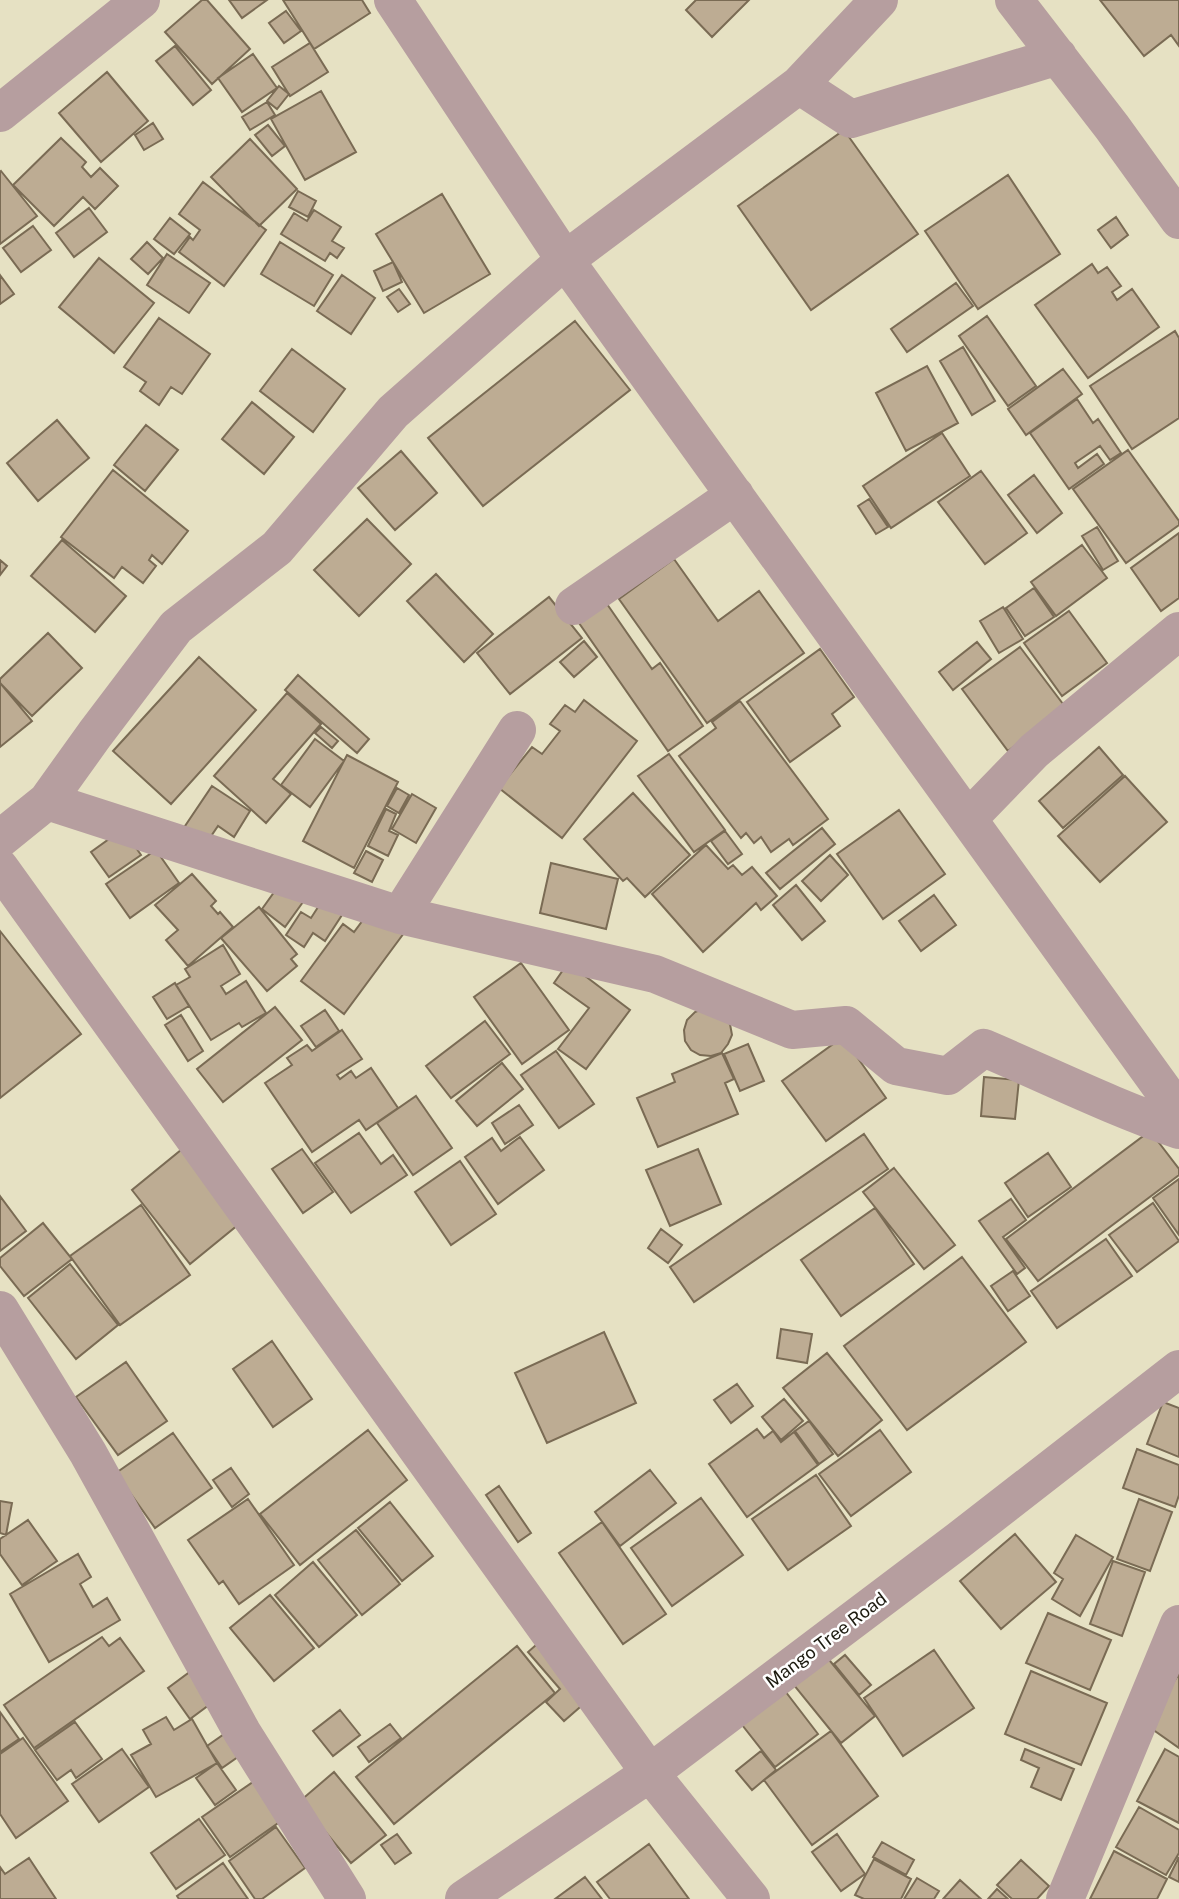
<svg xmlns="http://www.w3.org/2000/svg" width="1179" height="1899" font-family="'Public Sans',sans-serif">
<rect width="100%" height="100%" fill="#e6e1c3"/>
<!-- building -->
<path fill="#bdac93" stroke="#7a6b54" stroke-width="2" d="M202,0H207L250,49L212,84L165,32Z
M229,0H267L242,18Z
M283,0H362L370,13L314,49Z
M696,0H749L712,37L686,10Z
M1100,0H1179V46L1171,35L1144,56Z
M286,11L301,31L284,43L269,23Z
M310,43L328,72L290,96L272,67Z
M175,46L211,90L193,105L156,61Z
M253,54L277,88L242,112L218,78Z
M107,72L148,121L101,162L59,113Z
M279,86L289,94L277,109L267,101Z
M321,91L356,152L305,180L271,119Z
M267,102L275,115L250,130L242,117Z
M153,123L163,139L144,150L135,135Z
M268,125L285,146L272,156L255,135Z
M844,130L918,234L811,310L738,206Z
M61,138L86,162L82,167L91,177L100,168L118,186L95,209L83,197L54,226L13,185Z
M250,139L297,189L259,226L211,177Z
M1,171L37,216L0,244V172Z
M1008,175L1060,254L978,309L925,231Z
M203,182L266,230L224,286L179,252L190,237L193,240L200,230L179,214Z
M298,191L316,201L308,217L289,207Z
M442,194L490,274L424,313L376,234Z
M89,208L107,232L74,257L56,233Z
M314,210L341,227L332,241L344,248L337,258L330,253L325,261L281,234L294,213L307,221Z
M1116,217L1128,235L1111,248L1098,230Z
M170,218L190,234L174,254L154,239Z
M33,226L51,250L21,272L3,248Z
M147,242L163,258L148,274L131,259Z
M280,242L333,275L314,306L261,274Z
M167,254L210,283L189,313L147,285Z
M99,258L154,303L114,353L59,307Z
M393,262L402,282L383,291L374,271Z
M1092,264L1098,273L1107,267L1121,286L1112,292L1117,300L1132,289L1159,327L1088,378L1035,305Z
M0,275L14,294L0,304Z
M342,275L375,298L351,334L317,311Z
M956,283L973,306L907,352L891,329Z
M399,289L410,304L398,312L387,297Z
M987,316L1036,386L1008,406L959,336Z
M159,318L210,354L182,394L171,387L159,405L140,391L146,382L124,367Z
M575,321L630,390L483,506L428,438Z
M1175,331L1179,338V418L1132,449L1090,386Z
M963,347L995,401L972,415L940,361Z
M292,349L345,389L313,432L260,391Z
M927,366L958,423L906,451L876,393Z
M1063,369L1082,394L1026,435L1008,409Z
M1077,399L1093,423L1098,419L1121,453L1110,460L1100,446L1075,463L1078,468L1097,454L1104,464L1069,489L1030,433Z
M252,402L294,437L264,474L222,439Z
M57,420L89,458L38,501L7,463Z
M146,425L178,450L145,491L114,465Z
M942,433L970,476L891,528L863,486Z
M1128,450L1179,521V525L1126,563L1073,489Z
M401,451L437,493L395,530L358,488Z
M113,470L188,531L162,564L152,555L149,560L156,566L143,583L122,567L114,578L61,537Z
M981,471L1027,533L985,564L938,502Z
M1034,475L1062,513L1037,533L1008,495Z
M869,499L888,527L876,534L858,506Z
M367,519L411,564L359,616L314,570Z
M1097,527L1118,561L1103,570L1082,536Z
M1179,533V598L1161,611L1131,568Z
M62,540L126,596L95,632L31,576Z
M1082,545L1107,578L1056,616L1031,582Z
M674,559L718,621L759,591L804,653L707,723L619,599Z
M0,560L7,566L0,575Z
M436,574L493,634L464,662L407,601Z
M1034,588L1054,617L1025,636L1006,608Z
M549,597L582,638L510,694L477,653Z
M607,604L652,669L660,663L703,726L668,751L579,623Z
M1003,607L1023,639L999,653L980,621Z
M1069,611L1107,663L1062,696L1024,643Z
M48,633L82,668L32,716L0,683V679Z
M584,641L597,657L574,677L560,662Z
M977,642L991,659L953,690L939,672Z
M1020,647L1066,708L1008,751L962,689Z
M820,649L854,697L832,714L840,726L790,762L747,702Z
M199,657L256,710L171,804L113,751Z
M298,675L369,739L357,753L285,690Z
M1,684L32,721L0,747V685Z
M287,693L321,724L273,779L291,794L266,823L214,776Z
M584,700L637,741L562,838L499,788L532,747L542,754L560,731L550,724L565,705L575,712Z
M740,701L828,819L793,845L789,839L771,852L761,837L754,843L746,833L741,838L679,756L716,728L712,722Z
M321,727L338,741L332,748L315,733Z
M315,739L344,761L310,807L281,785Z
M1099,747L1123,775L1063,828L1039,801Z
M669,754L725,830L694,852L638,776Z
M347,755L398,782L354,868L303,841Z
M1125,776L1167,822L1100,882L1058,836Z
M212,786L250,811L234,837L218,826L205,845L183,829Z
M397,788L409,795L399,813L387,806Z
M633,793L690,855L645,897L627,878L623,881L584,839Z
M412,794L436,808L416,843L392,829Z
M386,809L396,814L389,831L398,835L388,856L368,846Z
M899,810L945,874L883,919L837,854Z
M822,828L835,844L780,889L766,873Z
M123,829L141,855L109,877L91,852Z
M725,831L742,854L728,864L711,841Z
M706,845L728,869L733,865L742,875L752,867L777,896L761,910L756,903L703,952L652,894Z
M156,850L179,883L130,918L106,884Z
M366,851L383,860L372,882L354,873Z
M830,855L848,875L821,901L802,881Z
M551,863L618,879L606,929L540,913Z
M192,874L216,901L211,906L218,914L220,912L233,927L188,966L166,940L178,930L155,905Z
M280,884L303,902L285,927L262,909Z
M796,885L825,921L802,940L773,905Z
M934,895L956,925L921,951L899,921Z
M322,901L342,915L325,941L313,933L304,947L286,935L301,912L311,918Z
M259,907L297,954L291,959L297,966L267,991L221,938Z
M372,908L404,933L344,1014L301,981L343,924L354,932Z
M0,931L81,1034L0,1098Z
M223,945L240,974L221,986L226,994L246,981L266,1013L242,1027L239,1023L211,1040L176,985L190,977L185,969Z
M521,963L569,1030L522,1064L474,997Z
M568,963L630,1010L586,1069L558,1049L589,1008L554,983Z
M175,983L189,1006L167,1019L153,997Z
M275,1007L302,1040L223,1102L197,1069Z
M705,1008L730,1024L732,1035L728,1044L721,1053L711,1056L700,1055L691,1050L685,1041L684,1030L687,1020L695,1012Z
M325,1010L339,1031L316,1047L301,1026Z
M181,1015L203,1051L188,1061L165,1025Z
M485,1021L510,1054L451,1098L426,1066Z
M342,1030L362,1059L337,1075L340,1079L351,1071L356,1078L371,1068L398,1108L366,1130L359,1120L312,1152L265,1083L292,1065L287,1058L307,1045L312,1051Z
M843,1037L886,1098L826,1141L782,1081Z
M748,1044L764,1081L740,1091L724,1054Z
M556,1051L594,1104L559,1128L521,1075Z
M722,1053L734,1079L725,1083L738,1114L658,1147L637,1098L675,1082L672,1074Z
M502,1063L523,1089L477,1126L456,1101Z
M984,1077L1019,1080L1015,1119L981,1116Z
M416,1096L452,1148L413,1175L377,1123Z
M519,1105L533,1125L505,1144L492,1123Z
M1150,1131L1179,1169V1175L1038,1281L1006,1239Z
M359,1133L381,1164L393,1155L407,1175L351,1213L315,1163Z
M864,1134L888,1169L694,1302L670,1267Z
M520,1137L544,1170L498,1204L465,1157L492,1138L501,1151Z
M302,1149L333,1192L303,1213L272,1169Z
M698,1149L721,1204L670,1226L646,1170Z
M181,1150L239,1224L190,1264L132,1190Z
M1048,1153L1071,1187L1028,1217L1005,1183Z
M460,1161L496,1214L451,1245L415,1192Z
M894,1168L955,1245L924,1269L863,1192Z
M1179,1179V1235L1153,1198Z
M0,1196L26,1231L0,1251Z
M1011,1199L1026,1220L1003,1237L1025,1268L1017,1274L979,1221Z
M1153,1203L1179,1241L1137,1272L1109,1235Z
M141,1205L190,1275L120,1325L70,1256Z
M875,1208L914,1264L841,1316L801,1260Z
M43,1223L72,1259L24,1296L0,1266V1258Z
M661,1229L682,1245L668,1263L648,1248Z
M1106,1239L1132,1276L1057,1328L1031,1291Z
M962,1257L1026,1342L907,1430L844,1346Z
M70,1264L118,1325L76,1359L28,1298Z
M1013,1271L1030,1296L1008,1311L991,1286Z
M781,1329L812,1334L807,1363L777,1358Z
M604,1332L636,1403L547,1443L515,1373Z
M272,1341L312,1399L273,1427L233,1369Z
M827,1353L882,1420L838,1456L783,1388Z
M126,1362L167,1421L118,1455L76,1397Z
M737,1384L753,1406L731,1423L714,1400Z
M784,1399L803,1421L781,1440L762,1417Z
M1163,1402L1179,1408V1457L1147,1444Z
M809,1421L833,1454L819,1464L795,1431Z
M757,1429L764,1438L773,1431L781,1442L794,1432L818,1465L747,1517L709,1464Z
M368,1430L407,1480L300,1565L260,1514Z
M880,1430L911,1472L851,1516L819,1474Z
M173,1433L212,1488L155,1528L116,1473Z
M1137,1449L1179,1465V1495L1175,1507L1123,1488Z
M231,1468L249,1494L232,1507L213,1480Z
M650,1470L676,1503L620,1546L595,1512Z
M816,1475L851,1526L788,1570L752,1519Z
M499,1486L531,1533L518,1542L486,1495Z
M701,1498L743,1555L672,1606L631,1548Z
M248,1499L294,1565L239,1604L223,1581L219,1584L188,1540Z
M1139,1499L1172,1512L1150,1571L1117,1559Z
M0,1501L12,1503L6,1535L0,1533Z
M390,1502L433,1556L402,1581L358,1528Z
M28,1520L57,1561L22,1585L0,1554V1539Z
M602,1522L666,1614L623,1644L559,1553Z
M356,1530L400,1584L362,1615L318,1560Z
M1015,1534L1056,1582L1001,1629L960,1581Z
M1076,1535L1113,1557L1080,1616L1052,1599L1063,1579L1054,1573Z
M78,1554L91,1577L80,1584L93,1607L107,1598L120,1620L49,1662L10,1594Z
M1113,1561L1145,1572L1122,1636L1090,1624Z
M313,1562L357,1615L319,1647L275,1595Z
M270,1595L314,1648L274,1681L230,1628Z
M1048,1613L1111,1640L1090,1690L1026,1663Z
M552,1631L602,1688L564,1721L546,1702L560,1689L528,1652Z
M102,1637L109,1646L120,1638L144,1671L34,1748L4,1705Z
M517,1646L555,1693L394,1824L356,1777Z
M934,1650L974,1708L903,1756L864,1698Z
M845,1655L871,1685L859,1695L834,1664Z
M826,1656L875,1716L841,1743L793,1684Z
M191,1671L213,1702L190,1719L168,1688Z
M1031,1671L1107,1703L1081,1765L1005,1734Z
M1179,1674V1748L1145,1724Z
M782,1687L818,1734L775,1767L739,1721Z
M340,1710L360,1735L333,1756L313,1731Z
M0,1712L19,1739L0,1752Z
M166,1717L174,1730L192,1719L217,1763L156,1797L131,1755L151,1744L143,1730Z
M75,1722L102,1759L76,1778L71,1770L57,1780L35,1750Z
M390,1724L401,1738L369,1762L358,1747Z
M230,1730L245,1752L222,1768L207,1746Z
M831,1731L878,1796L812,1845L764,1780Z
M23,1738L68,1801L16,1838L0,1814V1754Z
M122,1749L149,1787L99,1822L72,1784Z
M1025,1749L1074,1769L1061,1800L1031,1787L1039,1768L1021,1760Z
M1165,1749L1179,1757V1823L1137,1801Z
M761,1751L776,1770L752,1790L736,1771Z
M217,1763L236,1790L215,1805L196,1778Z
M334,1772L386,1835L351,1863L300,1801Z
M253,1782L281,1821L230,1857L202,1817Z
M1139,1807L1179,1830V1853L1166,1875L1116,1847Z
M199,1819L225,1855L176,1889L151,1853Z
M276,1827L305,1868L262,1899H255L229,1861Z
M397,1834L411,1853L395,1864L381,1845Z
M837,1834L865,1874L841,1891L812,1852Z
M882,1842L914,1860L906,1875L873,1857Z
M649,1844L689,1899H610L597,1882Z
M1114,1851L1167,1879L1157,1899H1090Z
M1179,1857V1882L1169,1877Z
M29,1858L56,1899H0V1867L5,1874Z
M874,1859L911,1879L901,1899H864L855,1895Z
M1021,1860L1049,1886L1037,1899H1012L997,1885Z
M223,1863L248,1899H179L177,1896Z
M585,1877L602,1899H555Z
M917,1878L939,1891L934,1899H904Z
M960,1880L981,1899H943Z
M997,1889L1008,1899H988Z"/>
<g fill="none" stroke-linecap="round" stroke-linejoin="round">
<!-- minor -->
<path stroke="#b69e9f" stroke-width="38" d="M393,0L565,260L1179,1112
M1014,0L1112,127L1179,220
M799,85L851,119L1058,56
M0,113L141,0
M574,606L735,495
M47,801L95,734L176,627L277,548L393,412L565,260L799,85L879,0
M968,819L1034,751L1179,631
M0,839L47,801L400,915L655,974L792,1030L846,1025L896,1066L948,1076L984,1048C1050,1076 1112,1107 1179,1130
M0,868L650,1773L751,1899
M400,915L517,730
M0,1310L88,1453L242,1732L347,1899
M464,1899L650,1773L959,1540L1179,1369
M1065,1899L1179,1624"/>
</g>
<g text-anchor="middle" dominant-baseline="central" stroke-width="5" stroke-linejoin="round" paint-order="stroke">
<!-- street labels -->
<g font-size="18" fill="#1b190e" stroke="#fff">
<text transform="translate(826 1640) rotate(-37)">Mango Tree Road</text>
</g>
</g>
</svg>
